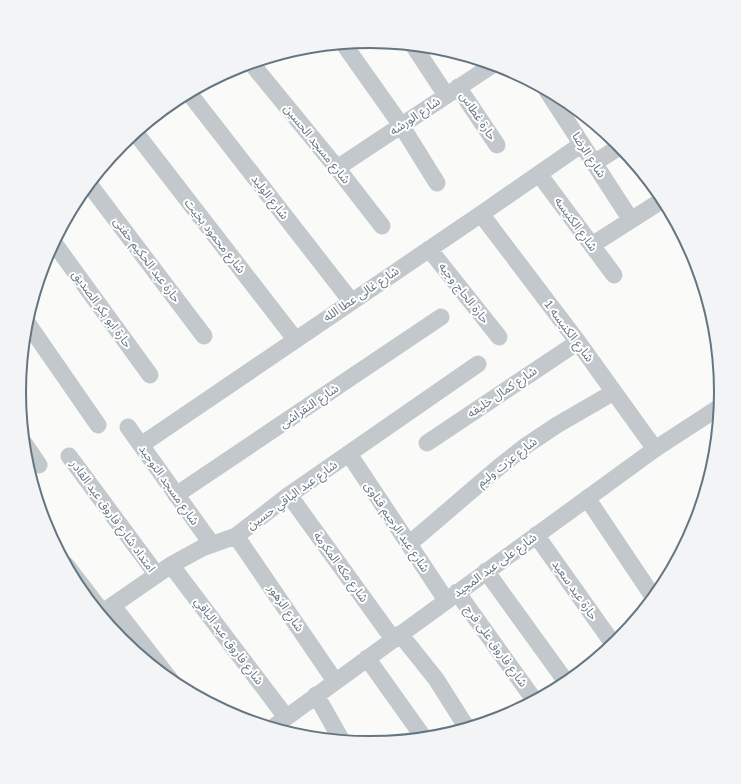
<svg xmlns="http://www.w3.org/2000/svg" width="741" height="784" font-family="Helvetica,'Noto Sans Arabic',sans-serif">
<rect width="100%" height="100%" fill="#fafaf8"/>
<g fill="none" stroke-linecap="round" stroke-linejoin="round">
<!-- minor -->
<path stroke="#c3c8cc" stroke-width="17" d="M343,43L401,125L437,183
M413,45L446,95
M251,63L337,168L382,226
M458,87L497,145
M546,89L631,220
M189,93L351,301
M135,132L295,339
M594,163L621,146
M337,168L494,64
M539,174L614,275
M89,184L204,336
M481,214L578,342L655,449
M54,243L150,375
M592,245L664,199
M429,249L499,337
M26,321L98,425
M128,427L211,543
M24,443L39,465
M427,443L578,342
M141,445L481,214L582,144
M349,454L446,600
M69,456L157,575
M176,495L441,317
M289,495L393,639
M587,498L654,598
M536,535L614,645
M236,536L335,681
M409,544L499,467L527,445L557,425L614,392
M66,565L103,613
M171,565L286,717
M486,571L567,683
M457,592L535,701
M113,606L172,682
M100,614L171,565L202,548L236,536L289,495L478,364
M400,634L436,679L467,728
M367,658L424,738
M316,695L342,741
M272,728L655,449L721,406"/>
</g>
<g text-anchor="middle" dominant-baseline="central" stroke-width="4" stroke-linejoin="round" paint-order="stroke">
<!-- street labels -->
<g font-size="12" fill="#657683" stroke="#fff">
<text transform="translate(415 116) rotate(-34)">شارع الورشه</text>
<text transform="translate(478 116) rotate(56)">حارة غطاس</text>
<text transform="translate(317 144) rotate(51)">شارع مسجد الحسين</text>
<text transform="translate(589 155) rotate(57)">شارع الرضا</text>
<text transform="translate(270 197) rotate(52)">شارع الوليد</text>
<text transform="translate(576 224) rotate(54)">شارع الكنيسه</text>
<text transform="translate(215 236) rotate(52)">شارع محمود بخيت</text>
<text transform="translate(147 260) rotate(53)">حارة عبد الحكيم حفنى</text>
<text transform="translate(464 293) rotate(52)">حارة الحاج وجيه</text>
<text transform="translate(361 294) rotate(-34)">شارع غالى عطا الله</text>
<text transform="translate(102 309) rotate(54)">حارة ابو بكر الصديق</text>
<text transform="translate(569 331) rotate(53)">شارع الكنيسه 1</text>
<text transform="translate(502 392) rotate(-34)">شارع كمال خليفه</text>
<text transform="translate(309 406) rotate(-34)">شارع النقراشى</text>
<text transform="translate(507 462) rotate(-38)">شارع عزت وليم</text>
<text transform="translate(169 485) rotate(55)">شارع مسجد التوحيد</text>
<text transform="translate(292 495) rotate(-36)">شارع عبد الباقي حسين</text>
<text transform="translate(113 516) rotate(54)">امتداد شارع فاروق عبد القادر</text>
<text transform="translate(397 527) rotate(56)">شارع عبد الرحيم قناوى</text>
<text transform="translate(495 565) rotate(-36)">شارع على عبد المجيد</text>
<text transform="translate(341 567) rotate(54)">شارع مكه المكرمة</text>
<text transform="translate(575 590) rotate(55)">حارة عيد سعيد</text>
<text transform="translate(286 608) rotate(56)">شارع الزهور</text>
<text transform="translate(229 641) rotate(53)">شارع فاروق عبد الباقي</text>
<text transform="translate(496 646) rotate(54)">شارع فاروق على فرج</text>
</g>
</g>
<!-- crop -->
<path d="M0 0H741V784H0ZM26 392a344 344 0 1 1 688 0a344 344 0 1 1-688 0Z" fill="#f3f4f5" fill-rule="evenodd"/>
<path fill="none" stroke="#657683" stroke-width="2" d="M26 392a344 344 0 1 1 688 0a344 344 0 1 1-688 0Z"/>
</svg>
